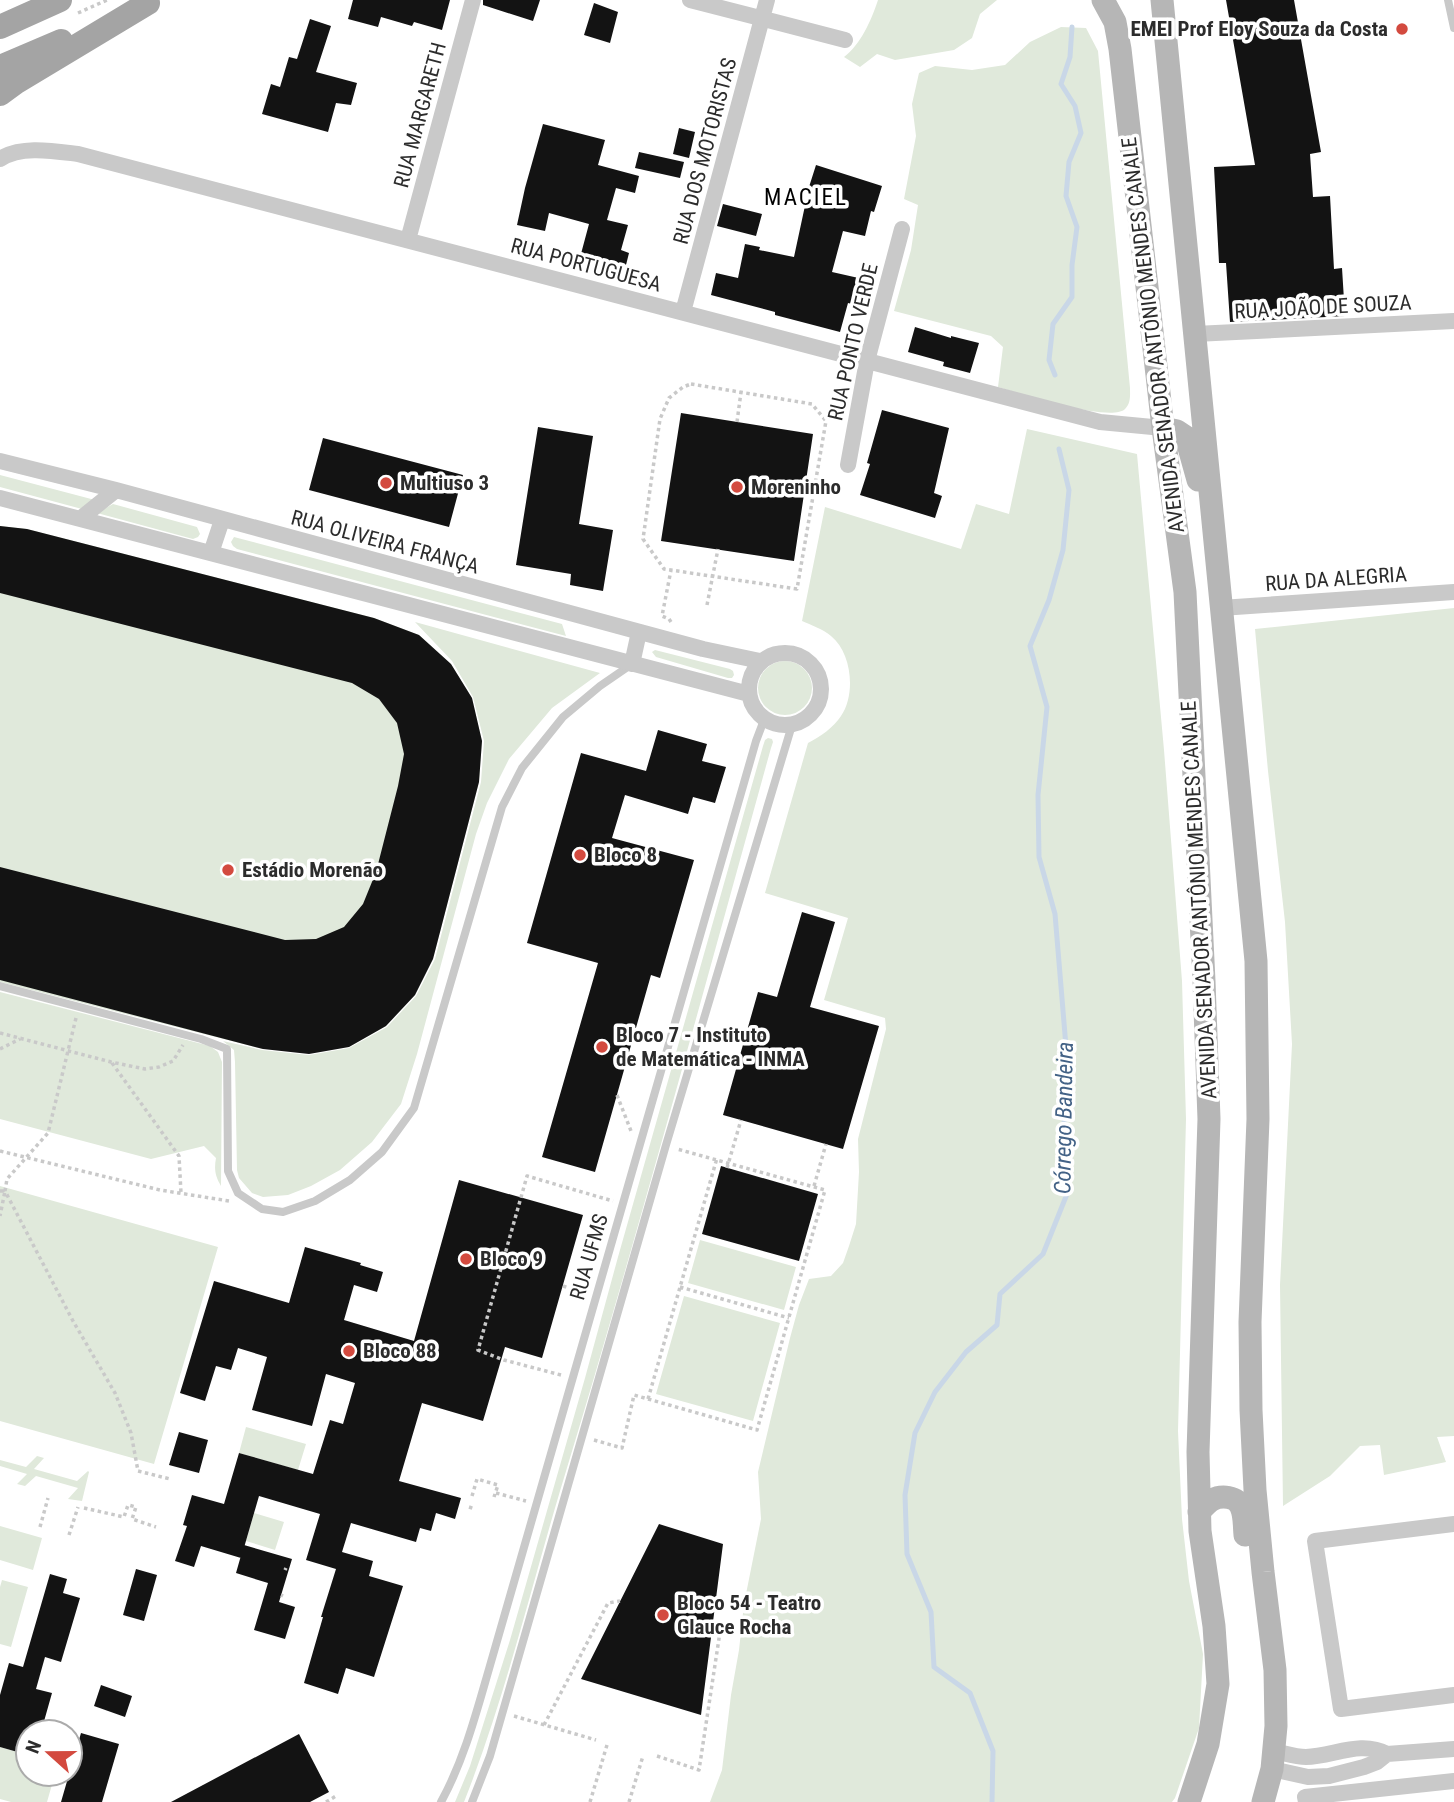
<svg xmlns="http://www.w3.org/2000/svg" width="1454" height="1802" font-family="'Roboto Condensed',sans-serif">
<rect width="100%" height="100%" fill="#fff"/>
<!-- green -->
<path fill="#e0e9db" d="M878,0H997L980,14L972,38L954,50L895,60L877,54L860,67L844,57C861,44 871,21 878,0Z
M1061,27L1086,28L1098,51L1130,388C1130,396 1131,403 1125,409C1111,423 1018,393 998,387L1003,347L991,336L894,311L911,250L918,205L904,199L916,136L912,104L919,73L935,66L972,70L1005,65L1030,42Z
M1027,429L1137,454L1164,750L1182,981L1186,1119L1178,1431L1182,1519L1189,1581L1203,1654L1199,1728L1175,1798L1172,1802H710L722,1770L731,1695L739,1650L744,1604L761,1519L758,1472L790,1338L799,1305L809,1279L831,1276L843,1263L849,1246L856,1224L859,1172L858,1139L886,1029L885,1018L824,1000L848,918L765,893L808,743C820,737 834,727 841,716C856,694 852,653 831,636C823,629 811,625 802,621L825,507L961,549L976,504L1009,514Z
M0,475L95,500L82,509L0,487Z
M113,504L197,527L200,534L198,537L193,539L97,513Z
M0,526L27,529L374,618L419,635L451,664L472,698L482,741L479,782L433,959L415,995L386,1026L349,1047L263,1049L0,982Z
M234,537L562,624L566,636L237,549L233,546L231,542Z
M1454,608V1436L1437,1437L1446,1462L1384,1475L1380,1445L1360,1446L1330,1476L1283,1506L1280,1285L1292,1044L1285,922L1268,771L1255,629Z
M415,622L600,673L552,708L509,759L487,803L476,834L417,1054L401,1104L372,1142L340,1170L311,1186L288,1195L263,1197L252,1193L239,1178L237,1170L235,1062L234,1050L223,1041L262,1050L309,1055L349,1048L387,1027L416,996L435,959L481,782L484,741L473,697L452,661Z
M655,650L730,669L733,671L734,675L732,678H728L656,657L652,652Z
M758 688a27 27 0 1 1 54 0a27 27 0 1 1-54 0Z
M768,738L772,739L773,742L771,748C702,996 635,1245 560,1491C529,1595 504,1701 464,1802H455L470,1766L510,1640L585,1378L618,1257L763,746L765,740Z
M0,992L210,1046L218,1052L222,1062L221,1186C215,1176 214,1169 216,1158L204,1146L151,1159L0,1119Z
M0,1186L218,1247L154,1464L0,1421Z
M700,1240L796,1267L784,1310L688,1283Z
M684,1296L780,1323L753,1421L656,1394Z
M246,1427L306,1444L298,1470L239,1453Z
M37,1456L44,1458L34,1469L77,1481L88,1471L89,1472L82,1501L68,1499L78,1488L36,1476L25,1486L17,1484L27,1474L0,1466V1460L26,1467Z
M254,1513L284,1522L275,1550L246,1541Z
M0,1526L42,1538L33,1570L0,1560Z
M2,1580L28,1587L11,1647L0,1644V1587Z
M0,1747L28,1755V1774H55L47,1802H11L0,1799Z"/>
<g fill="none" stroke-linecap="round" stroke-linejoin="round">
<!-- stream -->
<path stroke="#c9d7e7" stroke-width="5" d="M1055,375L1049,360L1053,324L1072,297V265L1077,227L1066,196L1069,162L1081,133L1075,106L1061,84L1070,57L1072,27
M992,1802L993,1751L970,1693L934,1667L931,1612L907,1554L905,1495L915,1433L935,1392L966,1352L997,1325L1000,1294L1043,1254L1067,1194L1062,1149L1068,1071L1055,914L1039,857L1038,795L1047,707L1030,646L1049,600L1063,550L1069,490L1059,449"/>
</g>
<!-- building -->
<path fill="#131313" d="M353,0H450L442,30L414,22L412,26L381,17L378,27L348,19Z
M483,0H540L533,21L483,5Z
M1226,0H1294L1321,152L1310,154L1313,197L1330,196L1334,269L1342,268L1345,316L1230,322L1226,263H1219L1214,167L1255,165Z
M594,3L618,12L610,43L584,35Z
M310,19L331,26L316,72L357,83L351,105L336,103L328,132L262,114L271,84L280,87L289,57L297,59Z
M543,124L605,140L598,165L639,176L635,193L616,188L607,220L628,225L621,250L629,253L623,277L578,265L589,224L549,213L545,231L517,225L525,188Z
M679,128L695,132L689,158L673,154Z
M639,152L684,162L680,178L635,168Z
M816,165L882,186L874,212L871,211L865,236L843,231L832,272L863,279L856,305L848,303L840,332L775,315V312L711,295L716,273L738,278L745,244L760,247L759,250L794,257L809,187Z
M723,204L762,214L756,236L717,226Z
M915,327L951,338V336L979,343L970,373L943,366L944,362L908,352Z
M882,410L949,428L934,493L942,496L935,518L860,495L870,464L867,463Z
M681,413L813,434L794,561L661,541Z
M538,427L593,436L579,524L613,530L603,591L570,585L571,574L516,565Z
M323,438L463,475L449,527L309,490Z
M0,526L27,529L374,618L419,635L451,664L472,698L482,741L479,782L433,959L415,995L386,1026L349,1047L309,1054L263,1049L0,980V867L285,940L316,939L344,927L363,904L376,872L398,786L404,754L397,723L379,699L352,683L0,593Z
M658,730L707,744L702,761L726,767L715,803L693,797L688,814L625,795L612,838L694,860L660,978L651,975L595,1172L542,1157L598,963L527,943L581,753L646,771Z
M802,912L835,922L810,1007L879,1026L843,1149L723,1115L758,992L777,997Z
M721,1166L818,1194L799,1261L702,1234Z
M459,1180L583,1215L542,1358L505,1347L483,1421L422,1403L399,1481L461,1498L455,1519L436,1513L431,1531L420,1528L416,1542L351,1523L342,1552L373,1561L369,1576L403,1586L374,1677L346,1668L338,1694L304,1683L323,1617H321L336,1569L306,1560L320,1514L259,1496L241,1558L201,1546L194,1567L175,1561L187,1526L183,1525L192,1495L224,1504L239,1453L313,1474L330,1420L343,1424L355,1383L326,1374L312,1426L252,1410L267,1357L238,1348L231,1370L216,1366L205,1401L180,1393L214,1281L289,1303L305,1247L361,1263L360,1265L383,1272L377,1292L354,1285L344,1320L414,1341Z
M179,1432L208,1440L199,1473L169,1465Z
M659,1524L723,1544L701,1715L581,1679Z
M244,1545L292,1559L279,1602L295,1607L285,1639L254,1630L268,1583L236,1573Z
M136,1569L157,1575L144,1621L123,1615Z
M50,1574L67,1579L63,1593L80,1598L61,1662L45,1657L36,1689L52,1693L41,1732H28V1755L0,1747V1695L9,1663L23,1667Z
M101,1685L132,1696L125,1717L94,1706Z
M81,1733L119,1744L102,1802H61Z
M299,1734L329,1792L310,1802H171Z"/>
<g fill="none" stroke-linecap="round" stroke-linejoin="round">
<!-- path -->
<path stroke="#c9c9c9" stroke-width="3.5" stroke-dasharray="3.5 3.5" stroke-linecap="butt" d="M78,13L107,0
M691,384L812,404L826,421L797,589L664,569L643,539L660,419L669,398L683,387Z
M737,422L741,392
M707,605L718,549
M671,622L669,619L662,616L671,570
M76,1018L48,1133L7,1179L5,1191L73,1321L115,1393L131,1433L138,1471L170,1479
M0,1033L111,1062L145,1069L159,1067L173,1061L183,1045
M0,1049L20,1039
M112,1063L179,1156L181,1193
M617,1095L631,1131
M0,1151L160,1190L229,1201
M727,1168L741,1120
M814,1186L826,1144
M0,1191H5L0,1216
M563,1286L584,1293
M680,1287L789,1318
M561,1375L504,1360L478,1350L527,1176L613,1201
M648,1399L717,1158
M594,1440L622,1448L634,1395L757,1430L825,1190L677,1149
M496,1493L526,1501
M472,1496L477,1479L498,1485L494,1497
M469,1507L475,1509
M84,1508L124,1517L128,1505L136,1507L132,1519L156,1527
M40,1527L48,1498
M69,1535L78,1507
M285,1570L286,1568
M281,1595L283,1596
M514,1716L596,1740
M544,1725L608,1603L620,1601
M657,1756L699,1770L720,1632L712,1630
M326,1802L336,1796
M590,1802L607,1745
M629,1802L643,1756"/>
<!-- service -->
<path stroke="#c9c9c9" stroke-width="8" d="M1448,0L1454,28
M0,986L201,1039L227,1049L228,1171L238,1193L262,1209L283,1212L315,1201L350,1180L382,1152L414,1108L502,807L522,768L563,717L600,686L632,664
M441,1802C464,1760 476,1714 489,1669L756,741L764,720
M472,1802L490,1756L505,1704L666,1145L792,725"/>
<!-- minor -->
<path stroke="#c9c9c9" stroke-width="16" d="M690,0L845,40
M0,159C21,145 54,151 78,154L1100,422L1163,428
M408,240L473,0
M683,312L767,0
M1195,334L1454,321
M0,461L116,490L703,649L760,661
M848,465L867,361L902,229
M0,498L749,694
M80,519L116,490
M211,553L222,520
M1221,608L1454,592
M749 689a36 36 0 1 1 72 0a36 36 0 1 1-72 0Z
M632,664L639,632
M1454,1524L1315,1541L1341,1709L1454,1695
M1274,1751C1284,1753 1296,1757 1306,1757C1334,1756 1361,1740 1387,1754
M1272,1769L1308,1777L1329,1776L1364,1767L1377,1762L1387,1754L1454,1749
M1306,1802L1305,1797L1454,1781"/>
<!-- secondary -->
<path stroke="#b6b6b6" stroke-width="23" d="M1103,0L1115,22L1120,49L1163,428L1185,592L1204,981L1209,1119L1198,1452L1200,1531L1214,1626L1218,1684L1208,1744L1189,1802
M1162,0L1256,961L1258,1119L1250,1322L1251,1410L1255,1490L1263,1572L1275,1670L1276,1726L1272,1769L1263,1802
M1163,428L1177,431L1186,437L1198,480
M1199,1512C1203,1508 1207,1503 1212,1500C1221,1495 1237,1496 1241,1507C1245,1515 1244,1526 1245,1535"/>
<!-- primary -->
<path stroke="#a4a4a4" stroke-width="24" d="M0,27L60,0
M0,67L61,41
M0,94L15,83L148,3"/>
</g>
<!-- markers -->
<g fill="#d34a3f" stroke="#fff" stroke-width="2.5">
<circle cx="1402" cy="29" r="7"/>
<circle cx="386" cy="483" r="7"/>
<circle cx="737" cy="487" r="7"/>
<circle cx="580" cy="855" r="7"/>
<circle cx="228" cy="870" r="7"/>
<circle cx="602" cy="1047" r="7"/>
<circle cx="466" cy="1259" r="7"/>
<circle cx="349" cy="1351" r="7"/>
<circle cx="663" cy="1615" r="7"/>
</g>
<g text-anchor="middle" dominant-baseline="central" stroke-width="7" stroke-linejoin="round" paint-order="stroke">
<!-- poi labels -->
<g font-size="21" font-weight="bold" fill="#2c2c2c" stroke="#fff" text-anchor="start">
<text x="1388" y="29" text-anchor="end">EMEI Prof Eloy Souza da Costa</text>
<text x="400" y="483">Multiuso 3</text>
<text x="751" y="487">Moreninho</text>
<text x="594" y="855">Bloco 8</text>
<text x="242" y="870">Estádio Morenão</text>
<text x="616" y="1035">Bloco 7 - Instituto<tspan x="616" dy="24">de Matemática - INMA</tspan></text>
<text x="480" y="1259">Bloco 9</text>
<text x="363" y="1351">Bloco 88</text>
<text x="677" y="1603">Bloco 54 - Teatro<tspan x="677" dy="24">Glauce Rocha</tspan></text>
</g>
<!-- street labels -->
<g font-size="21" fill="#2c2c2c" stroke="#fff">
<text transform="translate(420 115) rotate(-75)">RUA MARGARETH</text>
<text transform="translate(705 151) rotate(-75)">RUA DOS MOTORISTAS</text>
<text transform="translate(586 265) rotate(15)">RUA PORTUGUESA</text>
<text transform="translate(1323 307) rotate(-3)">RUA JOÃO DE SOUZA</text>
<text transform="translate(1153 335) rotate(-97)">AVENIDA SENADOR ANTÔNIO MENDES CANALE</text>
<text transform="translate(853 342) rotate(-77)">RUA PONTO VERDE</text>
<text transform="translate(385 542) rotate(15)">RUA OLIVEIRA FRANÇA</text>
<text transform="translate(1336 579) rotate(-4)">RUA DA ALEGRIA</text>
<text transform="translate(1199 900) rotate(-93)">AVENIDA SENADOR ANTÔNIO MENDES CANALE</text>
<text transform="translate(589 1257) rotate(-74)">RUA UFMS</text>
</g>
<!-- neighbourhood labels -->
<g font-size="23" letter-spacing="2" fill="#000" stroke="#fff">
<text x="806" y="197">MACIEL</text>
</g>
<!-- water labels -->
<g font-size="23" font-style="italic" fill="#436286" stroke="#fff">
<text transform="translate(1064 1118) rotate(-89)">Córrego Bandeira</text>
</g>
</g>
<!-- north arrow -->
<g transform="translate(49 1753) rotate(291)"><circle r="33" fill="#ffffff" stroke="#ababab" stroke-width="2"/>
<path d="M0-5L12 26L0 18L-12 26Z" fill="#d34a3f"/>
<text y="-10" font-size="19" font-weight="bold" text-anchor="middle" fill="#2c2c2c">N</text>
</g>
</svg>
